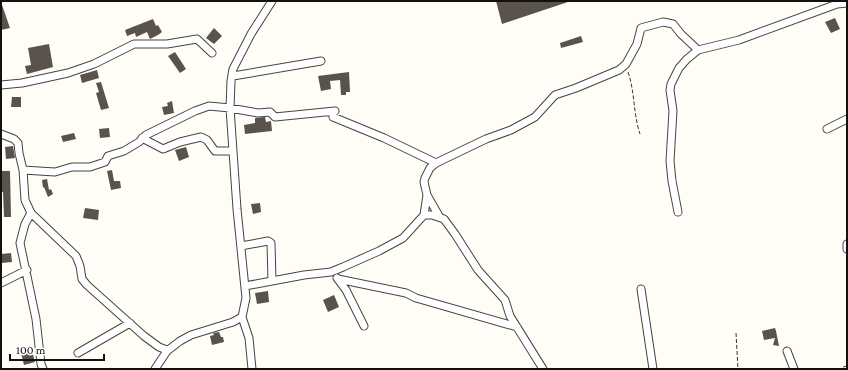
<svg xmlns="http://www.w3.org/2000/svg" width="848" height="370" font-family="'Crimson Pro',serif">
<rect width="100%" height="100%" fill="#fffdf5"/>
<!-- building -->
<path fill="#5a524d" d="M496,1H568V2L502,24Z
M1,5H2L10,28L1,30Z
M835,18L840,29L831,33L825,22Z
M153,19L156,26L158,25L162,32L158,35L150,39L147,32L136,37L135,33L127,36L125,30Z
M214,28L222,36L214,44L206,38Z
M581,36L583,42L561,48L560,43Z
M49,44L53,67L27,74L25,66L31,65L28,48Z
M175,52L186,69L180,73L168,56Z
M97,70L99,78L82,83L80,75Z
M349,72L350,92H346V95H341L340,80L330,81L331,89L321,91L318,76Z
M101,82L109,108L101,110L96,93L99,92L96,83Z
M12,97H21V107H11Z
M172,101L174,113L164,115L162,107L168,106L167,103Z
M265,117L266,122L271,121L272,131L245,134L244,125L255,123V118Z
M109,128L110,137L100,138L99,129Z
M74,133L76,139L63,142L61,136Z
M13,146L15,158L6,159L5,147Z
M186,147L189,157L179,161L175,150Z
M112,170L114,181H120L121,188L111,190L107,171Z
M1,171H10L11,217H4L3,192H1Z
M47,179L49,190L51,189L53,194L48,197L44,187L43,188L42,180Z
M260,203L261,212L253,214L251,204Z
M85,208L99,210L98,220L83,218Z
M11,253L12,262L1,263V254Z
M268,291L269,302L257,304L255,293Z
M334,295L339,307L328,312L323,300Z
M775,328L776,331L779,346L773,345L775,338L764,340L762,331Z
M219,332L221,337H223L224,342L212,345L210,336L214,335L213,333Z
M32,351L35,362L24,365L21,353Z"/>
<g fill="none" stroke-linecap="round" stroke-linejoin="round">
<!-- minor casing -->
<g stroke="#444" stroke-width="9">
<path id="minor" d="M233,76L321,61
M1,85L22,83L68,73L94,64L134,44H167L197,39L212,53
M333,117L384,138L436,163
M827,129L847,119
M1,134L14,139L18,143L19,153L23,170L25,200L31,213L76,256L80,266L82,279L87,285L144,336L159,347L167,350
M142,138L163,149L180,142L201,137L207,140L215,151H233
M23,170L55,172L72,167H90L105,162L108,156L124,151L139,142L146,135L195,111L209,106L230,108L258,113L270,112L275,117L335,111
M427,195L439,216
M678,212L672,181L670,161L673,111L670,90L671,84L679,68L687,59L698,50L739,40L837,4L847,3
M31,213L25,224L20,243L36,319L41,364L43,369
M424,215L427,195L424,182L425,178L430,168L436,163L486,139L511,130L535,117L555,95L576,88L619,70L626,64L637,44L641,28L663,22L673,24L681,34L698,50
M847,244V249
M241,246L268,241L271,243L272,281
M337,278L346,290L364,326
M338,279L406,293L416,298L517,327
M1,283L27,270
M245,286L304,275L331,272L343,267L379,251L403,238L424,215H432L444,219L455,234L478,270L505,300L510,316L543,369
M641,289L653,369
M787,351L794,369
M78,353L130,323
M155,369L167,351L180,341L191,335L233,322L242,317
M252,369L249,338L242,317L246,298L237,209L230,108L231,81L233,69L251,34L272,1"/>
</g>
<!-- path -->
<path stroke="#333" stroke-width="1" stroke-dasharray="4 2" stroke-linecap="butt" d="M628,72C635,92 633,113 640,134
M736,333L738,369
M843,367L847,366"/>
<!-- minor -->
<use href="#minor" stroke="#fff" stroke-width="7"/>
</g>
<!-- border -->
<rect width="848" height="370" fill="none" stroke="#111111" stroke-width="4"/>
<!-- scale -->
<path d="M10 354v6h94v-6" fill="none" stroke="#111111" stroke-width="2"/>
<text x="16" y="354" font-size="12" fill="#111111" stroke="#ffffff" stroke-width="3" paint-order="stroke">100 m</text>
</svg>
